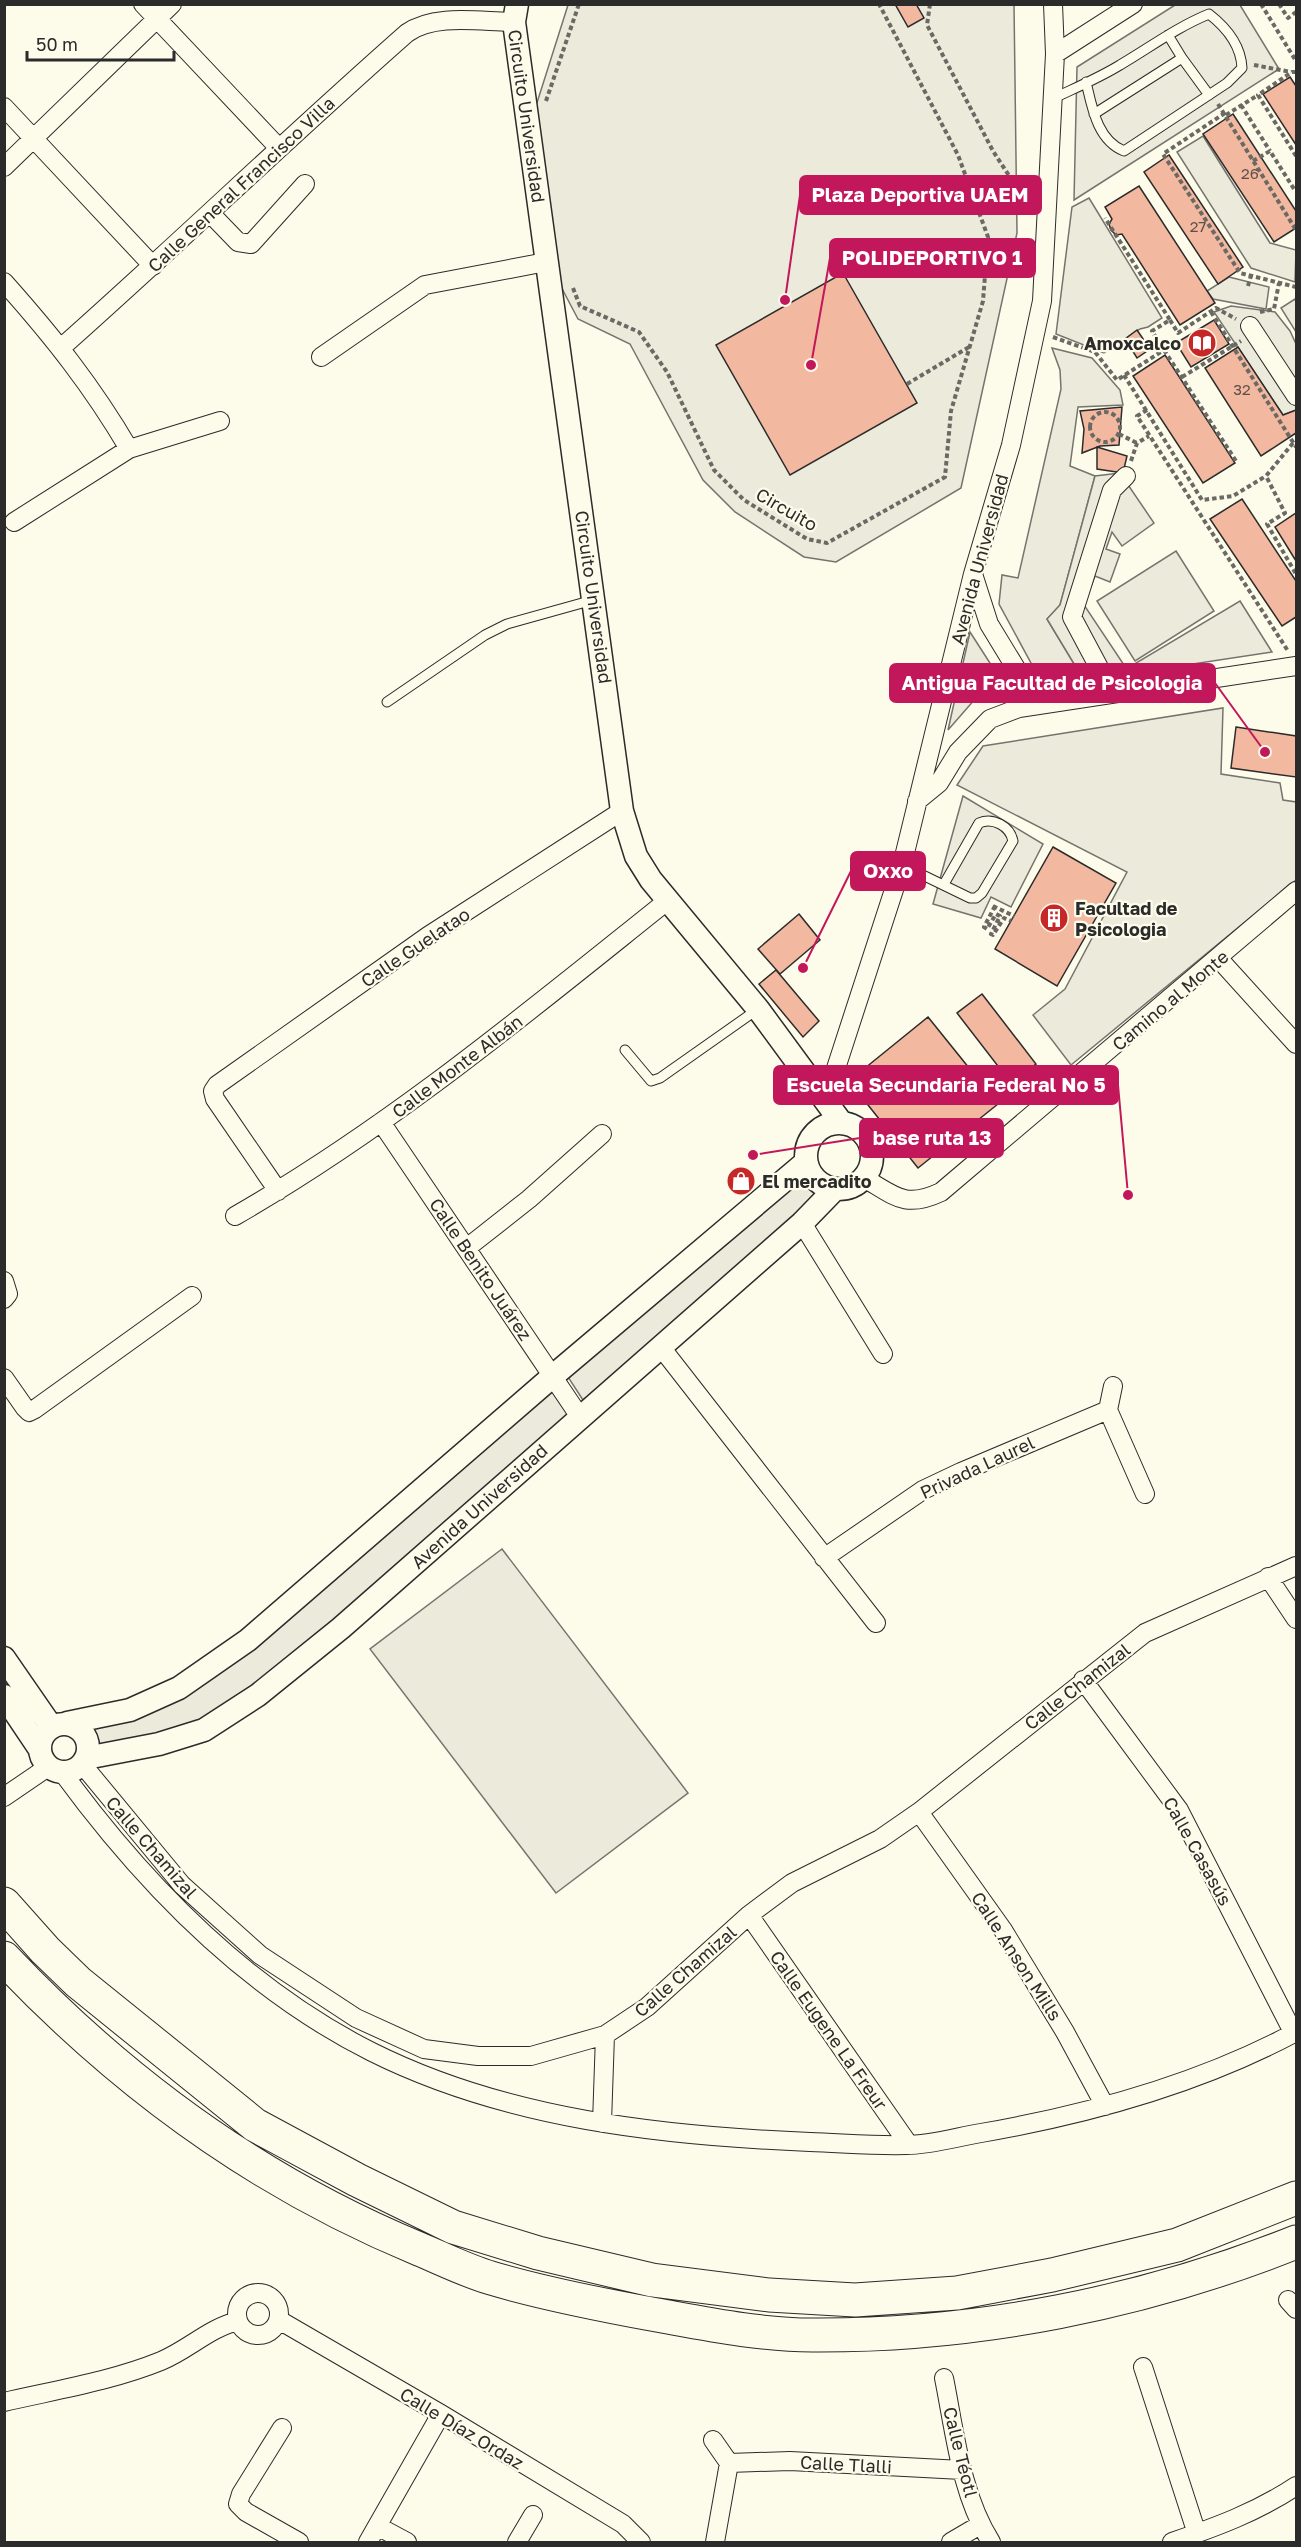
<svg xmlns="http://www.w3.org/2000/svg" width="1301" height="2547" font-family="'Golos Text',sans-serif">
<rect width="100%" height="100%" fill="#fdfbea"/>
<!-- green -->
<path fill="#ecebdb" stroke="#74746e" stroke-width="1.5" d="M568,5H1014L1017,233L961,488L836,562L804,557L735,512L703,480L630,344L578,319L558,281L535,109Z
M1203,136L1270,243L1296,250L1295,282L1251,268L1177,152Z
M1089,198L1162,318L1148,327L1140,329L1104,353L1056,334L1072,207Z
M1229,277L1269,287L1266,309L1213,299L1207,291Z
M1295,299L1296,302V332L1281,308Z
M1052,348L1092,358L1120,390L1123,405L1078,407L1070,466L1095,476L1060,605L1047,619L1085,682L1037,674L999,604L1002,575L1018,578L1061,389L1060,370Z
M1176,551L1214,611L1135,661L1097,601Z
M1240,601L1272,652L1140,672L1136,663Z
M970,632L997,674L948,730Z
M1223,708L1221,774L1280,783L1283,800L1296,802V880L1071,1065L1033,1015L1065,989L1127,872L957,785L983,746Z
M801,1174L819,1196L583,1400L568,1377Z
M553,1388L570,1418L275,1674L196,1726L98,1748L93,1725L177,1699Z
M502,1549L688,1793L556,1893L370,1649Z"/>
<!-- parking -->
<path fill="#eceadb" stroke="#74746e" stroke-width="1.5" d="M1175,5H1240L1279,69L1074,200L1077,67Z
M1231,306L1275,312L1290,331L1296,344V410L1283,415L1214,312Z
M1120,473L1154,523L1122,546L1112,532L1106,549L1120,554L1110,582L1095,576L1084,605L1130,674L1085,682L1047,619L1060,605L1095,476Z
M963,796L1043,844L1011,907L991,897L981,918L933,904Z"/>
<!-- building -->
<path fill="#f2b8a0" stroke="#2b2b2b" stroke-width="1.5" d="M895,4H916L924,18L908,27Z
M1290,77L1296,86V145L1263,94Z
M1233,114L1296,211V228L1274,242L1203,134Z
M1169,155L1243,267L1218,284L1144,172Z
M1139,186L1215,303L1180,325L1122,234L1116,235L1111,230L1109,224L1112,219L1105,207Z
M843,273L917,403L790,475L716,345Z
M1214,320L1229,344L1191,367L1176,343Z
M1137,330L1150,349L1137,358L1125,339Z
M1238,347L1283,415L1296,410V433L1261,456L1205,368Z
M1165,355L1235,463L1203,483L1133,376Z
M1165,355L1235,463L1203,483L1133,376Z
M1122,407L1119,445L1100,446L1082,453L1084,429L1080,411Z
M1097,447L1127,456L1123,473L1097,469Z
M1242,499L1296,581V617L1282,626L1210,519Z
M1242,499L1296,581V617L1282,626L1210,519Z
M1296,513V561L1275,527Z
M1236,727L1296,736V777L1231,768Z
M1053,847L1116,883L1057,986L995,949Z
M799,914L820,940L780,974L758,949Z
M776,970L819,1021L803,1037L759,984Z
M982,994L1036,1064L1011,1083L957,1013Z
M928,1017L998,1104L918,1168L849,1081Z"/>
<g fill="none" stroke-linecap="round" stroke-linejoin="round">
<!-- service casing -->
<g stroke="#2b2b2b" stroke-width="11">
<path id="service" d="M1182,58L1209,95
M1052,99C1075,88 1099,78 1120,65C1149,48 1177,27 1209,14C1227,28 1241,46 1242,68L1227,83L1124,151C1097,140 1092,107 1086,82
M1094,114L1182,58L1168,35
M387,702L485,635L507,624L593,600
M902,865L970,898H976L982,893L1013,841C1010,826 993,817 979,823L944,884
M625,1050L651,1081L660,1078L758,1009"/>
</g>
<!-- minor casing -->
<g stroke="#2b2b2b" stroke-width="20">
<path id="minor" d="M143,4L278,147
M1055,54L1133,4
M4,107L153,266
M4,167L172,4
M210,213L238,242L251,244L305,184
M4,282C53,337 92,386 129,449
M1250,326L1296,396
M62,347C178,244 290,136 407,33C435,13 481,22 514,22
M321,357L425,285L546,262
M14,522L129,449L220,421
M973,574L989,624L1017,670L1052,702
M1112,692L1072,617L1112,490L1126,476
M917,801L939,783L958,752L990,719L1019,708L1296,666
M1219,959L1296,1044
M826,1099L902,865L973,574L1011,445L1042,301L1055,54L1053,4
M381,1122L580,1417
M864,1178C895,1196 905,1209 941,1192L1296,891
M278,1191L215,1099L213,1091L217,1085L428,936L622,811
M235,1216C390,1127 528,1012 667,901
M802,1223L883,1354
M468,1247L529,1199L602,1134
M4,1281L8,1294L4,1299
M660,1346L876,1623
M4,1378L25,1408L29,1412L35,1409L192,1296
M1113,1386L1108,1410L1145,1494
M824,1558L923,1490L961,1472L1108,1410
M1268,1577L1296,1619
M1083,1680L1179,1810L1294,2034
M82,1764L182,1885L260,1955L356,2018L424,2049L478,2056H531L605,2035L647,2007L749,1915L792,1883L880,1839L919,1812L1145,1633L1296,1566
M62,1772C144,1884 246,1989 372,2052C506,2119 662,2136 810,2142C842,2143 874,2146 906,2145C931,2145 957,2137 981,2133C1090,2114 1199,2084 1296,2032
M4,1797L48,1767
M919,1812L1003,1930L1065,2032L1105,2106
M749,1915L909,2145
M602,2123L605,2035
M237 2314a21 21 0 1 1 42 0a21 21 0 1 1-42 0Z
M1288,2300L1296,2309
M279,2320L441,2414L623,2524L641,2542
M1143,2367L1197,2534
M944,2378C955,2433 961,2495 991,2542
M4,2402C56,2390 112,2381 161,2361C188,2350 209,2328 238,2321
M282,2428L241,2494L238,2504L246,2512L299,2542
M713,2440L729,2463
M729,2463L790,2461L962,2470
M379,2527L407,2542
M368,2542L441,2414
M517,2542L533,2515
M715,2542L729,2463
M951,2542L980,2525
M1172,2542C1216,2527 1257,2512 1296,2486"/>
</g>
<!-- tertiary casing -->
<g stroke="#2b2b2b" stroke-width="25">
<path id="tertiary" d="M517,4L514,22L622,811L636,856L651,880L758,1009L841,1122
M806 1156a33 33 0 1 1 66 0a33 33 0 1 1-66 0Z
M4,1658L51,1726
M4,1696L39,1748
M67,1723L130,1710L179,1688L248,1640L553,1376L806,1162
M40 1748a24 24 0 1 1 48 0a24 24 0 1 1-48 0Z
M86,1758L159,1744L204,1730L258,1695L341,1628L802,1223L835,1189"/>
</g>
<!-- motorway casing -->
<g stroke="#2b2b2b" stroke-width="35">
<path id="motorway" d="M4,1904L45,1950L78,1982L255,2125L357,2180L453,2227L538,2253L652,2280L769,2295L855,2300L957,2293L1052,2275L1177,2245L1296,2198
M4,1958C123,2084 259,2183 419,2249C443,2259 467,2271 491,2278C545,2294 602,2305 657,2315C707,2324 761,2335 812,2335C977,2336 1143,2303 1296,2242"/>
</g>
<!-- path -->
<path stroke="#6a6964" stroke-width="4" stroke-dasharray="4.5 3" stroke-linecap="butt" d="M930,4L927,25L993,151L1028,205
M1261,4L1296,61
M1279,4L1288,18L1296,12
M1254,65L1291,72
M1296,72H1292L1258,95L1296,156
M546,101L579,4
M1218,104L1296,230
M1241,105L1270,151
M1225,113L1163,154L1240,273L1296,287
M1226,115L1258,95
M1253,161L1270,151L1294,189L1296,187
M1248,286L1251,275
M573,288L580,306L639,332L667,372L714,470L744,500L807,539L827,543L945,477L951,411L983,301L988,237L958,155L879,4
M1211,312L1296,447
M1260,312L1274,309L1279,283
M1170,320L1178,333L1216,308L1236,319
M1053,337L1095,352L1117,380L1164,350L1152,331L1170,320L1105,218
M1164,350L1236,461
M1124,375L1202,500L1233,496L1266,476
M1182,377L1241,341
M907,384L969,347
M1147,410L1137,416L1288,651
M1090 427a15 15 0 1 1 30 0a15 15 0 1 1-30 0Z
M1119,434L1137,443
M1293,443L1266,476L1285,513L1267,524L1296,574
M1131,461L1137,443L1149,436
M993,906L1014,916
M995,906L984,927L987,929L996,914L1000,916L991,934L993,935L1004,918L1011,921"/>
<!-- service -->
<use href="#service" stroke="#fdfbea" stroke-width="9"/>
<!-- minor -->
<use href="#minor" stroke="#fdfbea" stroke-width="18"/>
<!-- tertiary -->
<use href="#tertiary" stroke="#fdfbea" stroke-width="22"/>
<!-- motorway -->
<use href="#motorway" stroke="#fdfbea" stroke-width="33"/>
</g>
<!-- icons -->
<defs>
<g id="library-disc" transform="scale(1.5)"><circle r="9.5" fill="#c62828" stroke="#fdfbea"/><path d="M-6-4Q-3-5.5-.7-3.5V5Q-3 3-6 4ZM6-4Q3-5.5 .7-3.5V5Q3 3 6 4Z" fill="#fff"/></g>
<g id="building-disc" transform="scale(1.5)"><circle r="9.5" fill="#c62828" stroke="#fdfbea"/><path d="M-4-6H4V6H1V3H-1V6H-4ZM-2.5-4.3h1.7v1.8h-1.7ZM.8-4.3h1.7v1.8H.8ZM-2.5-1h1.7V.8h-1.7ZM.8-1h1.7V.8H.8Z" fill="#fff"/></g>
<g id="shop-disc" transform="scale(1.5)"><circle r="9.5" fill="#c62828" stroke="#fdfbea"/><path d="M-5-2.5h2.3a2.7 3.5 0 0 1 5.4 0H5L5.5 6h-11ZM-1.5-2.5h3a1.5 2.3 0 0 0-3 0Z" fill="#fff"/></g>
</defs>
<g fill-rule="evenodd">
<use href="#library-disc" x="1202" y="343"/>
<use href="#building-disc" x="1054" y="918"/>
<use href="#shop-disc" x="741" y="1181"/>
</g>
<g text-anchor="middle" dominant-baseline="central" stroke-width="4.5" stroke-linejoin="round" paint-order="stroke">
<!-- number labels -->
<g font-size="15" fill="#5d4e48">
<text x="1250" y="173">26</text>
<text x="1198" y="226">27</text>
<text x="1242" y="389">32</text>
</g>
<!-- street labels -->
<g font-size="18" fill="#2b2b2b" stroke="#fdfbea">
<text transform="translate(527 116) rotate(82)">Circuito Universidad</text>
<text transform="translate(241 184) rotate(-43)">Calle General Francisco Villa</text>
<text transform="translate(787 509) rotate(30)">Circuito</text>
<text transform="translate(979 559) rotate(-75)">Avenida Universidad</text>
<text transform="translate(594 597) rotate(82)">Circuito Universidad</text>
<text transform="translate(415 947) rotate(-34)">Calle Guelatao</text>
<text transform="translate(1170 1000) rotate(-40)">Camino al Monte</text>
<text transform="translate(457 1066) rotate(-37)">Calle Monte Albán</text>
<text transform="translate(481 1269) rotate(56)">Calle Benito Juárez</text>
<text transform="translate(977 1467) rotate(-25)">Privada Laurel</text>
<text transform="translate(479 1506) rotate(-42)">Avenida Universidad</text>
<text transform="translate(1077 1686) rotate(-38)">Calle Chamizal</text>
<text transform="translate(152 1847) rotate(49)">Calle Chamizal</text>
<text transform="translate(1198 1851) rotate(61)">Calle Casasús</text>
<text transform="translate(1017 1956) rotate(57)">Calle Anson Mills</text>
<text transform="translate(685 1971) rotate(-41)">Calle Chamizal</text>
<text transform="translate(829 2030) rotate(55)">Calle Eugene La Freur</text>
<text transform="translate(462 2428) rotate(31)">Calle Díaz Ordaz</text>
<text transform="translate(961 2452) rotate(76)">Calle Téotl</text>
<text transform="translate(846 2464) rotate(3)">Calle Tlalli</text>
</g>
<!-- poi labels -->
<g font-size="18" font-weight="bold" fill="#2b2b2b" stroke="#fdfbea" text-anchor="start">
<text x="1181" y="343" text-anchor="end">Amoxcalco</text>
<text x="1075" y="908">Facultad de<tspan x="1075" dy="21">Psicologia</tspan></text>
<text x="762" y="1181">El mercadito</text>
</g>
</g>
<!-- callouts -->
<path fill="none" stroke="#c2185b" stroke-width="2" d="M785 300L800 195M811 365L830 258M1265 752L1215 683M803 968L851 871M1128 1195L1118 1085M753 1155L860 1138"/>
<g fill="#c2185b" stroke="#fdfbea" stroke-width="2">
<circle cx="785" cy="300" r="6"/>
<circle cx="811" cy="365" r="6"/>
<circle cx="1265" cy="752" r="6"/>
<circle cx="803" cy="968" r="6"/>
<circle cx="1128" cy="1195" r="6"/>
<circle cx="753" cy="1155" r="6"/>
</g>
<g fill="#c2185b" stroke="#c2185b" stroke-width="2">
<rect x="800" y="176" width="241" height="38" rx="6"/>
<rect x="830" y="239" width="205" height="38" rx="6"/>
<rect x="890" y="664" width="325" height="38" rx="6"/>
<rect x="851" y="852" width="74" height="38" rx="6"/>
<rect x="774" y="1066" width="344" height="38" rx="6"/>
<rect x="860" y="1119" width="143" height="38" rx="6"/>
</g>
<g font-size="20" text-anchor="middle" font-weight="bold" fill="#fff">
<text x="920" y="202">Plaza Deportiva UAEM</text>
<text x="932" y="265">POLIDEPORTIVO 1</text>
<text x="1052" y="690">Antigua Facultad de Psicologia</text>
<text x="888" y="878">Oxxo</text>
<text x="946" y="1092">Escuela Secundaria Federal No 5</text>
<text x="932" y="1145">base ruta 13</text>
</g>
<!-- border -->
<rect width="1301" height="2547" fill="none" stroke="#2b2b2b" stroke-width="12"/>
<!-- scale -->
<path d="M27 51v9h147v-9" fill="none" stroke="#2b2b2b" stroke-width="3"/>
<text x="36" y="51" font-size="18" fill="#2b2b2b" stroke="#fdfbea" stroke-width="4.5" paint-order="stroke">50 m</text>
</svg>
